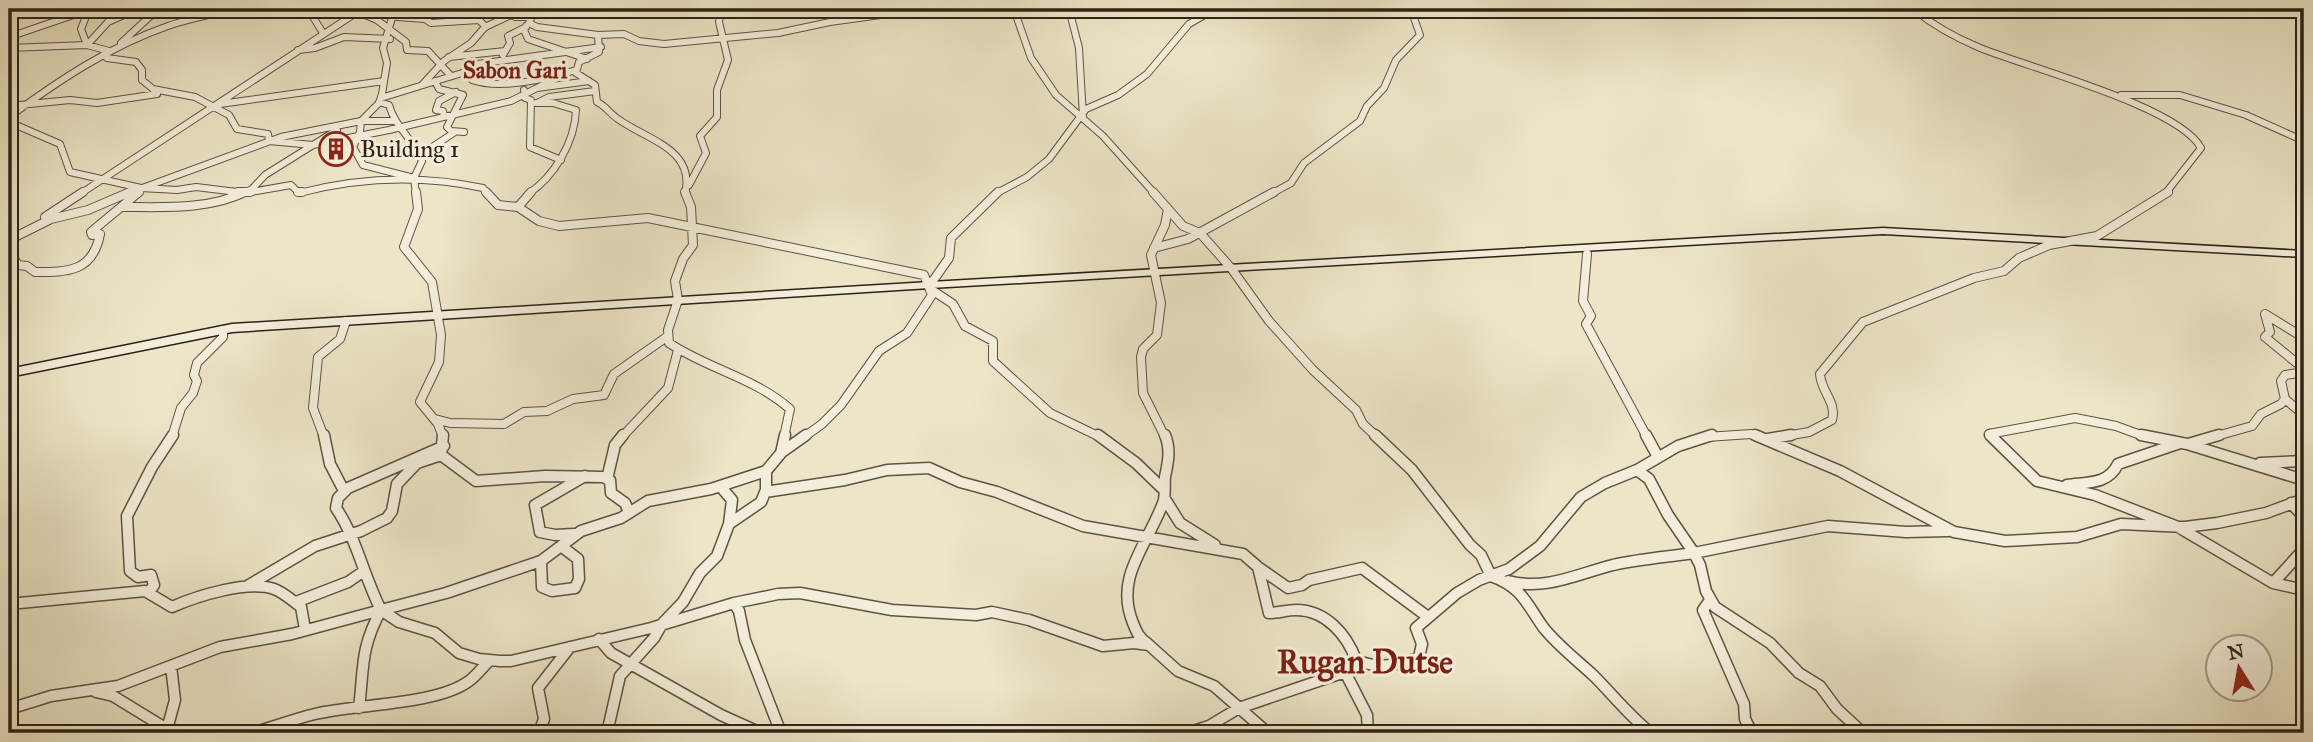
<svg xmlns="http://www.w3.org/2000/svg" width="2313" height="742" font-family="'IM FELL Great Primer',serif">
<rect width="100%" height="100%" fill="#ece5c7"/>
<filter id="stains"><feTurbulence type="fractalNoise" baseFrequency=".00286" numOctaves="4"/><feColorMatrix values="0 0 0 0 .2 0 0 0 0 .09 0 0 0 0 .02 0 0 0 .5 -.17"/></filter>
<radialGradient id="worn" r=".72"><stop offset=".6" stop-color="#630" stop-opacity="0"/><stop offset="1" stop-color="#630" stop-opacity=".3"/></radialGradient>
<g fill="none" stroke-linecap="round" stroke-linejoin="round">
<!-- minor-far2 casing -->
<g stroke="#5e5342" stroke-width="8">
<path id="minor-far2" d="M50,9L63,16H70
M312,9L313,17L323,33
M364,9L363,14L377,20L406,42L407,50L428,51L451,76
M498,9L515,17H531
M535,9L529,23L537,27L598,35L599,52L579,62L576,73L595,85L597,102C606,106 610,114 618,119C647,140 696,149 685,194
M1011,9L1017,18L1031,58L1056,95L1103,136L1155,194
M1069,9L1079,48L1083,116
M1913,9C1933,25 1954,37 1978,47C2025,67 2179,106 2201,148L2165,194
M2292,9L2304,11
M398,17L425,19L431,23L479,20L486,27
M526,26L524,30L528,39L587,59
M598,35L624,34L639,41L664,44L778,33L830,22L902,12L957,9
M9,37L91,9
M121,43L158,9
M87,45L108,22L137,9
M87,45L81,29L89,9
M9,48L87,45L109,51
M298,50L315,48L344,37L390,39
M105,55L107,58L136,62L142,70V80L153,89L195,97L229,115L237,129L268,134L269,141L313,145L389,130L511,101L559,77
M503,55L510,43L508,36L526,27
M449,57L505,51
M467,71L472,80C500,90 548,79 576,70
M435,81L439,89L463,95L447,127L451,131L464,132
M422,85L444,61L471,43L485,27L524,9
M537,88L589,81
M524,90L525,98L531,100L530,147L561,160
M2121,95H2180L2246,115L2304,141
M381,98L462,73L478,64L601,47
M379,102L389,105C395,127 414,140 422,161L414,178
M539,102L549,97L595,91
M220,104L384,81
M9,106L70,100L97,103L157,94
M9,117C58,81 110,46 168,26C190,18 214,14 237,9
M444,117L443,111L436,110L439,101L456,92
M395,121H361L360,132L353,147L363,165L414,178L416,194
M9,122L60,144L70,172L141,188L138,194
M420,155L455,132
M689,185L706,153L700,136L717,117V90L728,60L719,22L721,9
M141,188L177,190L196,187L245,193L291,185L299,193C361,177 421,175 483,188L487,194
M80,194L362,9
M126,194L281,137L361,121L379,103L382,94L387,63L383,48L392,18L411,9
M242,194L252,189L265,175L337,130
M528,194C554,177 575,142 576,110L553,103H536
M995,194L1027,177L1049,159L1086,109L1118,95L1147,74L1189,24L1215,9
M1271,194L1291,183L1304,163L1360,121L1367,106L1384,88L1396,60L1420,35L1413,15L1426,9"/>
</g>
<!-- minor-far1 casing -->
<g stroke="#5e5342" stroke-width="10">
<path id="minor-far1" d="M238,192H250
M298,192H302
M416,192L418,209L404,247L432,282L441,335L439,362L420,402L438,424L443,437
M486,192L498,205L518,207L539,221L559,226L648,218L924,275L932,295L907,333L879,351L841,405L822,424L804,437
M685,192L691,207L693,245L683,259L675,281L678,300L668,330L669,343C708,369 755,378 790,409L784,437
M1153,192L1168,209L1165,225L1151,255L1161,303L1157,335L1143,349L1141,357L1143,393L1165,437
M124,207C165,207 208,210 245,192
M518,207L531,192
M1168,209L1183,226L1200,233L1231,268L1269,321L1313,370L1356,410L1363,424L1377,437
M45,217L83,192
M9,240L51,219L88,210L130,192
M9,241L12,256L18,265L27,266L35,272C68,272 93,272 100,234L92,235L91,232L139,192
M1154,248L1188,239L1274,192
M1587,254L1583,301L1591,316L1586,324L1647,437
M930,285L949,258L951,238L998,192
M932,290L953,304L965,326L993,341V361L1050,413L1100,437
M2304,338L2265,314L2270,332L2265,337L2304,369
M2304,372L2285,375L2281,381L2285,399L2304,415
M435,419L450,423L504,424L524,412L547,411L573,399L604,395L614,374L668,336
M172,437L181,408L193,393L197,381L194,375L197,363L223,337V330
M324,437L313,408L318,357L340,339L346,321
M622,437L668,388L678,350
M1706,437L1751,434L1761,437
M1780,437L1809,432L1832,420C1837,402 1821,392 1820,374L1863,322L1974,278L2004,271L2019,258L2049,245L2097,236L2168,192
M1992,437L1989,434L2075,418L2116,426L2146,437
M2213,437L2252,426L2261,414L2281,404L2285,399"/>
</g>
<!-- minor casing -->
<g stroke="#5e5342" stroke-width="13">
<path id="minor" d="M324,435L330,464L344,491
M443,435L441,455L476,481L545,476L603,477L610,480L611,493L625,503L629,512
M1098,435L1136,463L1163,489
M1375,435L1412,470L1470,545L1481,555L1491,576C1522,587 1526,603 1543,627C1557,645 1578,661 1594,676C1613,695 1630,717 1651,733
M1646,435L1658,457
M1755,435L1840,471L1954,532L2005,541L2077,537L2121,524L2185,527L2217,523L2266,513L2304,499
M1990,435L2037,481L2095,495L2178,527L2273,583L2304,590
M2141,435L2187,444L2304,480
M1768,439L1791,435
M2188,444L2219,435
M782,452L806,435
M2260,463L2304,461
M1637,470L1649,479L1668,515L1694,553L1828,526L1906,532L1948,531
M607,479L615,445L623,435
M2067,485C2087,482 2108,485 2118,464L2180,443
M720,486L732,500L729,524
M765,492L845,480L887,470L929,468L960,482L997,492L1083,526L1243,554L1258,567L1269,613C1278,613 1287,610 1296,610C1326,610 1347,635 1356,660
M1165,499L1180,523L1215,545
M2291,503L2304,517
M574,534L555,535L540,532L535,505L585,476
M541,561L542,587L552,591L575,588L579,579L578,559L561,546
M1258,567L1288,588L1302,585L1309,580L1362,568L1428,617
M1508,581C1546,591 1577,574 1613,565C1640,559 1667,557 1694,553L1700,565L1706,591L1715,607L1770,643L1799,673L1820,686L1837,709L1863,733
M2273,583L2304,549
M249,585L315,546L361,531L387,518L392,511L397,484L417,463L441,455
M150,591L154,585L151,575L138,577L130,571L127,516L152,467L173,435
M1710,600L1703,610L1744,704L1745,719L1752,733
M296,602L348,582L364,571
M734,603L739,611L745,640L781,733
M9,604L145,591L172,607C197,596 247,580 274,589C283,592 293,601 301,607L305,629
M381,610C364,577 357,539 336,508L338,498L348,488L444,446
M599,639L611,653L721,715L761,733
M1148,644C1139,638 1137,633 1133,623C1114,577 1147,546 1163,503C1166,496 1164,486 1165,477C1168,463 1171,449 1165,435
M96,692L113,696L162,726L165,733
M359,708C364,667 360,649 381,610L446,593L541,561L581,531L621,518L648,501L711,489L766,471L781,453L785,435
M9,709L51,696L118,686L220,647L292,634L381,610L399,622L435,633L459,653L479,659L500,661H511L651,628L734,603L778,594L800,593L892,610L976,615L992,612L1029,620L1103,646L1134,643L1149,645L1178,671L1214,686L1268,733
M166,733L175,700L171,666
M252,733C273,727 294,719 315,714C356,704 437,705 469,681C476,676 482,668 488,662
M539,733L544,719L538,688L570,647
M607,733L620,676L654,638L662,624L683,602L700,573L717,556L729,524L761,502L766,490V471
M1187,733L1209,726L1239,708L1345,672
M1368,733L1367,715L1345,672L1356,660C1377,669 1399,666 1419,657L1422,644L1416,628L1457,593L1479,580L1509,569L1540,546L1581,497L1605,483L1637,470L1678,446L1712,435"/>
</g>
<!-- secondary casing -->
<g stroke="#2e2216" stroke-width="3">
<path id="secondary" d="M1883,228L2304,251V257L1883,234L930,288L232,332L9,377V369L232,324L930,282Z"/>
</g>
<!-- minor-far2 -->
<use href="#minor-far2" stroke="#f3eedb" stroke-width="6"/>
<!-- minor-far1 -->
<use href="#minor-far1" stroke="#f3eedb" stroke-width="8"/>
<!-- minor -->
<use href="#minor" stroke="#f3eedb" stroke-width="10"/>
<!-- secondary -->
<use href="#secondary" fill="#f3eedb" fill-rule="evenodd"/>
</g>
<!-- icons -->
<defs>
<g id="building-ring" transform="scale(1.75)"><circle r="9.5" fill="#f3eedb" stroke="#8f2418" stroke-width="1.5"/><path d="M-4-6H4V6H1V3H-1V6H-4ZM-2.5-4.3h1.7v1.8h-1.7ZM.8-4.3h1.7v1.8H.8ZM-2.5-1h1.7V.8h-1.7ZM.8-1h1.7V.8H.8Z" fill="#8f2418"/></g>
</defs>
<g fill-rule="evenodd">
<use href="#building-ring" x="336" y="149"/>
</g>
<g text-anchor="middle" dominant-baseline="central" stroke-width="6" stroke-linejoin="round" paint-order="stroke">
<!-- far-quarter labels -->
<g font-size="23" font-weight="bold" fill="#7a1f14" stroke="#f3eedb">
<text x="515" y="70">Sabon Gari</text>
</g>
<!-- poi labels -->
<g font-size="24" fill="#2e2216" stroke="#f3eedb" text-anchor="start">
<text x="360" y="149">Building 1</text>
</g>
<!-- near-quarter labels -->
<g font-size="33" font-weight="bold" fill="#7a1f14" stroke="#f3eedb">
<text x="1365" y="662">Rugan Dutse</text>
</g>
</g>
<!-- margin -->
<rect width="2313" height="742" fill="none" stroke="#ece5c7" stroke-width="35"/>
<rect x="10" y="10" width="2292" height="721" fill="none" stroke="#2e2216" stroke-width="3.5"/>
<rect x="18" y="18" width="2278" height="707" fill="none" stroke="#2e2216" stroke-width="2"/>
<!-- north arrow -->
<g transform="translate(2239 668) rotate(349)"><circle r="33" fill="#f3eedb" stroke="#a49c8c" stroke-width="2"/>
<path d="M0-5L12 26L0 18L-12 26Z" fill="#8f2418"/>
<text y="-10" font-size="19" font-weight="bold" text-anchor="middle" fill="#2e2216">N</text>
</g>
<rect width="100%" height="100%" filter="url(#stains)"/>
<rect width="100%" height="100%" fill="url(#worn)"/>
</svg>
